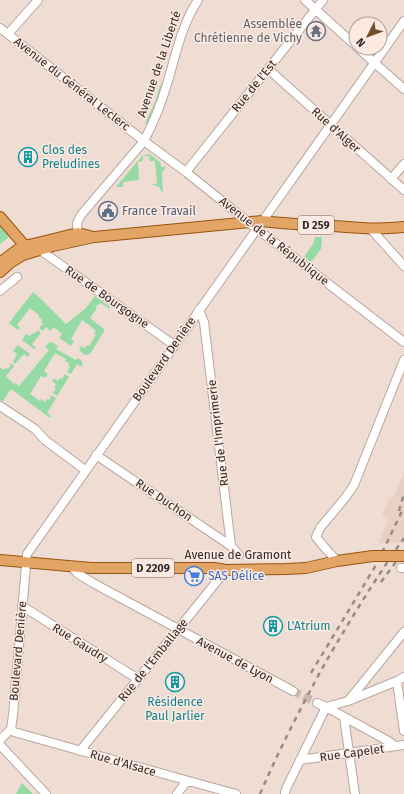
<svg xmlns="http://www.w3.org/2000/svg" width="404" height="794" font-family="'Fira Sans',sans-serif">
<rect width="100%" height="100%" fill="#efddd4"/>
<!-- built -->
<path fill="#ead0c4" d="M404,472V543H379L389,518L382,515L390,497L393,498Z"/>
<!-- green -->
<path fill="#95daa4" d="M160,85L163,86L159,100L148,125L145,123L156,100Z
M148,154L151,155L161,163L160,165L163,168L164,166L166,167L162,173L163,194L159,187L151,184H157L155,161H150L149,156H143V161L138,162L139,180L123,182V187H116L142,156Z
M0,226L9,237L0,244Z
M315,237H322L321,249L311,262L304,257L313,244Z
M33,292L43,301L66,324L86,308L95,296L110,307L109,309L101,303L95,307L97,308L90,318L105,330L90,354L85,355L79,350L81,346L85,348L87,345L89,346L96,335L94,333L96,331L92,328V327L82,320L71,339L74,341L71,346L59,338L62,334L54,327L50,331L46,327L43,331L39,328L43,324L41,322L42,320L39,317V315L30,308L17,325L20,328L18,330L9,323Z
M38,330L41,333L32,344L36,348L34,349L22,340L26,334L30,336L32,333L34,334Z
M52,342L58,346L56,349L76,360L78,358C81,360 84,362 82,367L77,364L71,374L67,372L70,367L68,366L69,363L65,361L66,359L55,353L44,371L48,374L45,378L41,376L30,394L40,401L41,399L45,402L47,399L49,400L51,396L50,395L56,398L47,413L51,416L50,418L11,389L2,402L0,400V367L4,370L6,368L8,369L11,365L9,364L10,363L14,366L6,376L14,384L15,383L19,386L49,350L45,347L49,343Z
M18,345L30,354L28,357L24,354L15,364L13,362L16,357L15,356L17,354L13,351Z
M65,374L69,377L57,396L53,393L56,388L54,387L56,384L52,381L54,378L58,381L60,378L62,379Z
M22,783L33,794H16Z"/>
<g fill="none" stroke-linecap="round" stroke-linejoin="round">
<!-- minor-tunnel -->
<path stroke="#c9b9b1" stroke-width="8" stroke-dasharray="8 4" stroke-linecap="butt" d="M293,691L317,703"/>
<!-- minor casing -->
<g stroke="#b8a79f" stroke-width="10">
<path id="minor" d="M305,0L356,46
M0,28L144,141L186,172L248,222L404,342
M8,34L38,0
M358,48L404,89
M268,69L404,190
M186,172L323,0
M391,179L404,164
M370,228L404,266
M78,239L77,223L81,215L144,141C154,122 161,104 167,84C176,55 181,26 198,0
M40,250L174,345
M0,291L17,277
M199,310L204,322L231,546L239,555
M0,406L35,429L45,440L85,470
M96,455L231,546
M337,561L325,548L316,537L320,528L345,498L354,485L404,360
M71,566L77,573L93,583L293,691
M401,568H404
M22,606L138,679
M397,681L404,731
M349,700L404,632
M317,703L326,707L348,701L397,681L404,677
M344,717L355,794
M11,729L13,715L27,554L404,21
M11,729L14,732L178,778L236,794
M0,740L11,729
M0,745L46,794
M80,751L226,570
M300,760L404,745
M177,794L187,781
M285,794L286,789L326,707L390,742L395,746"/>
</g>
<!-- major casing -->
<g stroke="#98530e" stroke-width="12">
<path id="major" d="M0,217L25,246
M1,262L17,250L25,246L78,233L90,236
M0,272L10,263L23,255L53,246L94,237L262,221C286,224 309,225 333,226C357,228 380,230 404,227
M0,560L91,568H214L226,570L286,569L306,568L337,561L373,556"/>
</g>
<!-- minor -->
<use href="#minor" stroke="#fff" stroke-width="8"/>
<!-- major -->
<use href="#major" stroke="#e2a566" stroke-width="10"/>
<!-- rail -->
<path stroke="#978b84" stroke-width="2.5" stroke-dasharray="5 5" stroke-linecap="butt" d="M399,511L404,493
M381,582L404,551
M311,673L376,565L404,507
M260,794C279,750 301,707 324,665C349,622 375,579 404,538"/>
<!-- major-bridge casing -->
<g stroke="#98530e" stroke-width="12" stroke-linecap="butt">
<path id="major-bridge" d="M373,556H404"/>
</g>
<!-- major-bridge -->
<use href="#major-bridge" stroke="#e2a566" stroke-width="10"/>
</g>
<!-- icons -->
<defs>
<g id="temple-ring" transform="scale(1)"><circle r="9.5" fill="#fceae2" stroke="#6b7280" stroke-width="1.5"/><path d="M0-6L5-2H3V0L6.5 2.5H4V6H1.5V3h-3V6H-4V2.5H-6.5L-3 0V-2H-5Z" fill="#6b7280"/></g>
<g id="building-ring" transform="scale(1)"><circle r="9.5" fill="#fceae2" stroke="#0f9aa8" stroke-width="1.5"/><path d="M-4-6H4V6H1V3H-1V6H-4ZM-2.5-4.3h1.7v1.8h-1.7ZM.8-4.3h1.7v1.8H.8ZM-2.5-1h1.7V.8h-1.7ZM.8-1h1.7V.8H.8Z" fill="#0f9aa8"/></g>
<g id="civic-ring" transform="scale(1)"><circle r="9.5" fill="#fceae2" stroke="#5c6f8a" stroke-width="1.5"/><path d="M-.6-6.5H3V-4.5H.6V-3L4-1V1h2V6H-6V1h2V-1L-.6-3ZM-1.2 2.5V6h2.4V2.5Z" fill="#5c6f8a"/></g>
<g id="supermarket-ring" transform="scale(1)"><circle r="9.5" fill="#fceae2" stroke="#3f7fe0" stroke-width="1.5"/><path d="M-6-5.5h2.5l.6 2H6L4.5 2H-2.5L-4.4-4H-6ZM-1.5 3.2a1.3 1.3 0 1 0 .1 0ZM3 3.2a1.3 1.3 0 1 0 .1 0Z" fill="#3f7fe0"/></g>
</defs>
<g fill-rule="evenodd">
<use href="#temple-ring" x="316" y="31"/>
<use href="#building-ring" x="28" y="157"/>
<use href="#civic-ring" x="108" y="211"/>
<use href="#supermarket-ring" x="194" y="576"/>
<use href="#building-ring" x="273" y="626"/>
<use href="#building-ring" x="175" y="682"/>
</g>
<g text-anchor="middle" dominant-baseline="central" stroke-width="3" stroke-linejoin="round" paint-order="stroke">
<!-- shield labels -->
<g fill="#fceae2" stroke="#6e645f" stroke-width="1">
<rect x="298" y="216" width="36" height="18" rx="3"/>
<rect x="132" y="559" width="42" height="18" rx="3"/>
</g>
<g font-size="11" font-weight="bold" fill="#312a27">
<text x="316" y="225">D 259</text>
<text x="153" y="568">D 2209</text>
</g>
<!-- worship labels -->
<g font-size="12" fill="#5b616d" stroke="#fceae2" text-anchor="end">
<text x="302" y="24">Assemblée<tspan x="302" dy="14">Chrétienne de Vichy</tspan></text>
</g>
<!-- street labels -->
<g font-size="12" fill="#312a27" stroke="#fceae2">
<text transform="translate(159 64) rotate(-71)">Avenue de la Liberté</text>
<text transform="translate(72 84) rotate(38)">Avenue du Général Leclerc</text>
<text transform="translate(254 86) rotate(-51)">Rue de l'Est</text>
<text transform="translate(336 130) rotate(42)">Rue d'Alger</text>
<text transform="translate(274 241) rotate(38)">Avenue de la République</text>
<text transform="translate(107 297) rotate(35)">Rue de Bourgogne</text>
<text transform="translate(164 359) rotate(-55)">Boulevard Denière</text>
<text transform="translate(218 433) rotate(-97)">Rue de l'Imprimerie</text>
<text transform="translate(164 500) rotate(34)">Rue Duchon</text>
<text x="238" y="555">Avenue de Gramont</text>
<text transform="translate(80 643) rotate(32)">Rue Gaudry</text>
<text transform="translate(18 651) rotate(-85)">Boulevard Denière</text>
<text transform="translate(153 660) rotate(-51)">Rue de l'Emballage</text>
<text transform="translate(235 660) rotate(28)">Avenue de Lyon</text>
<text transform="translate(352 753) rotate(-8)">Rue Capelet</text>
<text transform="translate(123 763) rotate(16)">Rue d'Alsace</text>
</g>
<!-- culture labels -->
<g font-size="12" fill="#0d838f" stroke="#fceae2" text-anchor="start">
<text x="42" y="150">Clos des<tspan x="42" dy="14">Preludines</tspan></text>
<text x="287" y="626">L'Atrium</text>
<text x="175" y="702" text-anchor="middle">Résidence<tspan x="175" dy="14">Paul Jarlier</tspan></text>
</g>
<!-- service labels -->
<g font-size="12" fill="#4e5e75" stroke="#fceae2" text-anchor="start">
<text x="122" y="211">France Travail</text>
</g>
<!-- shop labels -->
<g font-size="12" fill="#366cbe" stroke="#fceae2" text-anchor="start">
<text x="208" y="576">SAS Délice</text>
</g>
</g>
<!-- north arrow -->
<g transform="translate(368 36) rotate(228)"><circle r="19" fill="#fceae2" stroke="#ab9d97"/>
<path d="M0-3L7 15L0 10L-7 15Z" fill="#725028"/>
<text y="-6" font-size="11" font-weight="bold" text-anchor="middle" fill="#312a27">N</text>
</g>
</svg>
